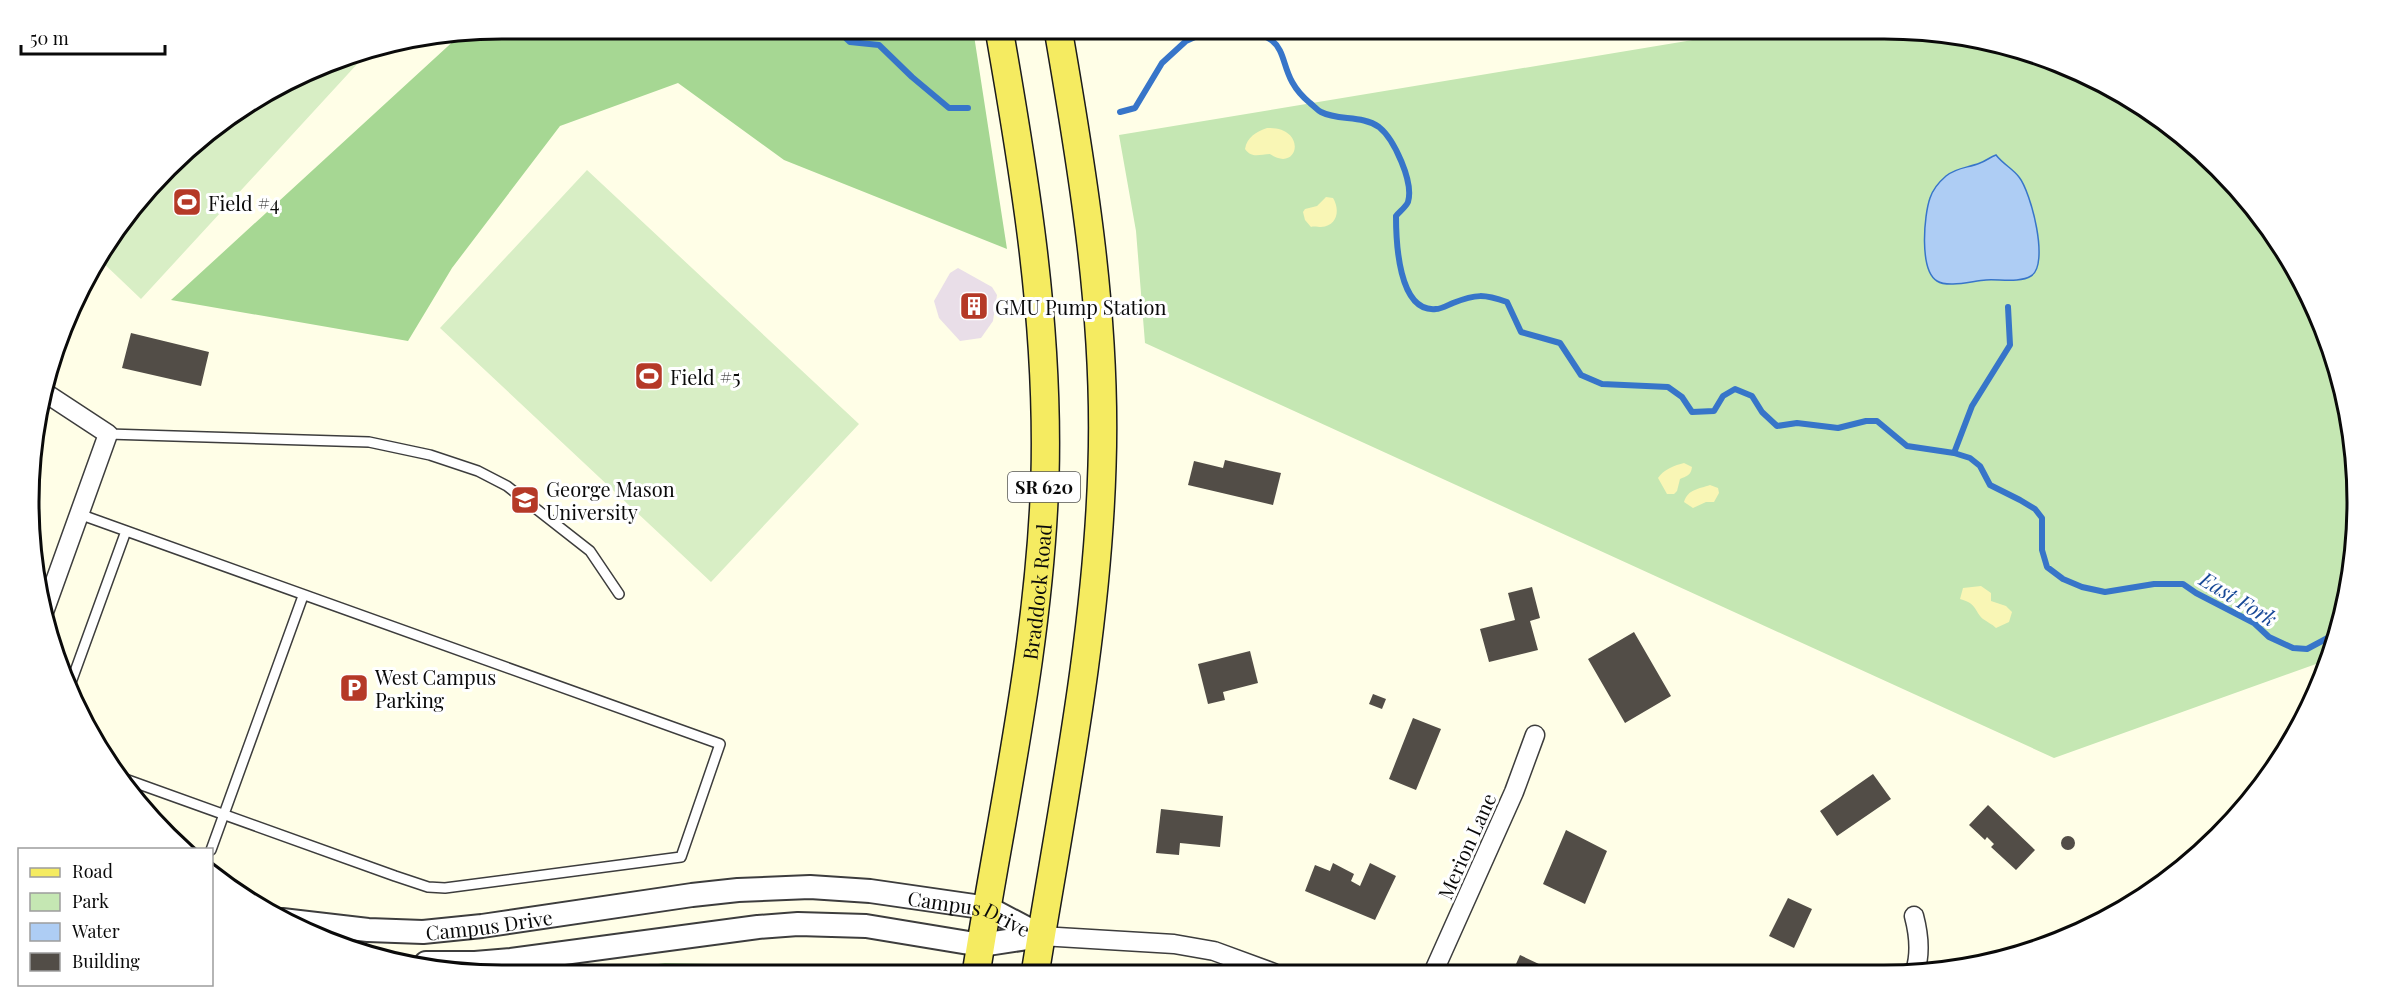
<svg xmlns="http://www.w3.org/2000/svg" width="2386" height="1004" font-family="'Playfair Display',serif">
<rect width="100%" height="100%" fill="#fffee7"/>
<!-- industrial -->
<path fill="#e9dee8" d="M958,268L992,287L997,295L993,321L981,338L960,341L939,318L934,301L950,273Z"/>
<!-- green -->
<path fill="#c5e7b3" d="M1759,29H1884L2037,54L2121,92L2196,146L2260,214L2309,293L2341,380L2357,471L2353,564L2330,659L2054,758L1145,343L1136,231L1119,135Z"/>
<!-- forest -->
<path fill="#a6d793" d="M502,29H973L1007,249L784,160L678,83L560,126L452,268L408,341L171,300L459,36Z
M665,963L822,966L935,973L581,975Z"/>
<!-- sand -->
<path fill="#f9f6b5" d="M1267,128C1308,126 1299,174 1270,154C1260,154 1252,159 1245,149C1247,137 1256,132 1267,128Z
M1326,197L1333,198C1340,209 1338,226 1321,227C1318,227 1314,226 1311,227L1305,220L1303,212L1305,209L1317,206Z
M1684,463L1692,467C1691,476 1686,476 1680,479L1677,491L1674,494H1667L1658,478C1663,470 1675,465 1684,463Z
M1710,485L1718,488L1719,493L1714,502H1706L1693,508L1684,502C1688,489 1699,489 1710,485Z
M1981,586L1991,593V601L2006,606L2012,612L2009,622L1996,628C1992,624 1987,622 1983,619C1974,611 1978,604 1960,599L1963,588Z"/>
<!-- pitch -->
<path fill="#d8eec5" d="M370,50L141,299L98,258L190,146L266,92L349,54Z
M587,170L859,424L711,582L440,328Z"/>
<!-- water -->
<path fill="#aecdf4" stroke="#3775c9" stroke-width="1.5" d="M1996,155C2003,164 2013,169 2019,177C2031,192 2050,265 2031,276C2020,283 1999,279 1986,280C1972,281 1948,288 1937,281C1919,270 1924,215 1930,198C1933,189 1939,182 1946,176C1957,167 1968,168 1980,163C1986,161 1990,157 1996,155Z"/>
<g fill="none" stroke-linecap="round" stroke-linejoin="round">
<!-- stream -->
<path stroke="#3775c9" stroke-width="6" d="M836,29L850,42L879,45L912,77L949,108H968
M1226,29C1306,33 1266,67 1310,103C1314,106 1317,110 1321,112C1338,121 1362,115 1379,127C1394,139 1414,182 1408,202C1406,207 1399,212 1396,216C1396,240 1398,313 1436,309C1441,309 1448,305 1453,303C1476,294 1484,294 1507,302L1521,332L1560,343L1581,375L1602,384L1668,387L1682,397L1692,412L1714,411L1723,396L1735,389L1752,396L1762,412L1777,426L1797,423L1838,428L1866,421H1877L1907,446L1954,453L1970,458L1980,466L1990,485L2020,500L2035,509L2042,518V550L2047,567L2063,579L2082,587L2105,592L2154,584H2183L2196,593L2254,623L2269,637L2293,648L2307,649L2337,633
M1120,112L1135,108L1162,63L1186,41L1213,29
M1954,453L1972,406L2010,345L2008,307"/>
</g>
<!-- building -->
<path fill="#524d47" d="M971,294L986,303L977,318L962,309Z
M131,333L209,352L201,386L122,368Z
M1225,460L1281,473L1273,505L1188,485L1194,461L1223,468Z
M1532,587L1540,618L1530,621L1538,650L1489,662L1480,629L1515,620L1508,593Z
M1634,632L1671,696L1625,723L1588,659Z
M1250,651L1258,683L1223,692L1225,700L1208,704L1198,664Z
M1373,694L1386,699L1382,709L1369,704Z
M1413,718L1441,729L1416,790L1389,779Z
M1873,774L1891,799L1837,836L1820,811Z
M1988,805L2035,850L2016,870L1991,847L1994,844L1987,837L1985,840L1969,825Z
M1161,809L1223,816L1220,847L1180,843L1179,855L1156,853Z
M1566,830L1607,851L1585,904L1543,884Z
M2061 843a7 7 0 1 1 14 0a7 7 0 1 1-14 0Z
M1333,863L1354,874L1351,881L1360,886L1370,863L1396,876L1375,920L1305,891L1315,865L1330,871Z
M1788,898L1812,909L1794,948L1769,936Z
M1520,955L1558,973H1512Z"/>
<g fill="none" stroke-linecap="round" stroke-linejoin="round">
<!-- service casing -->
<g stroke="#3d3d3d" stroke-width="12">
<path id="service" d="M108,434L369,442L430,455L478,471L507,486L590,551L619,594
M79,514L720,744L681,857L445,888L428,887L395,876L125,779
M69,688L126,531
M211,850L303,596"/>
</g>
<!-- minor casing -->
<g stroke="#3d3d3d" stroke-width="21">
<path id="minor" d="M44,612L108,434L44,392
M1914,916C1919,935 1921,953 1915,971
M1041,936L1174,944L1214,951L1274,973
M1433,973L1514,792L1535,735"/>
</g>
<!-- tertiary casing -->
<g stroke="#3d3d3d" stroke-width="26">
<g id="tertiary">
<path id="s1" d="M282,920L368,930L423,932L482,926L692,895L738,890L810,887L870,891L988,908L1041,936"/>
<path d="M426,963H475L511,960L758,927L798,924L866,926L981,945L1041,936"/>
</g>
</g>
<!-- primary casing -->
<g stroke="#1b1b1b" stroke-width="30">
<g id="primary">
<path id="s2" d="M976,974C1002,809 1040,644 1045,476C1049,323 1025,178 999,29"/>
<path d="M1035,974C1062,806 1097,637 1102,466C1107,319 1083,173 1058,29"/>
</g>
</g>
<!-- service -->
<use href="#service" stroke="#fff" stroke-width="9"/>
<!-- minor -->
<use href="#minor" stroke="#fff" stroke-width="18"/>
<!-- tertiary -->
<use href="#tertiary" stroke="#fff" stroke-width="22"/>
<!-- primary -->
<use href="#primary" stroke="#f5eb61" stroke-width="27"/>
</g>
<!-- icons -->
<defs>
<g id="stadium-square" transform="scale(1.5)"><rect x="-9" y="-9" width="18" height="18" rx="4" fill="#b53927" stroke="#fff"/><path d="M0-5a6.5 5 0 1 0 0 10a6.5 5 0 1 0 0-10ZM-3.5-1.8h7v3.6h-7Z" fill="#fff"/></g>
<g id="building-square" transform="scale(1.5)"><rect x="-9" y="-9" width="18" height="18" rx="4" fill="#b53927" stroke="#fff"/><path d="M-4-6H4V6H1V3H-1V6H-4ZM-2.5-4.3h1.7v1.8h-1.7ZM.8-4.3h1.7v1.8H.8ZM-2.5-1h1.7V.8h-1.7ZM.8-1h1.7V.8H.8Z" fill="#fff"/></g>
<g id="university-square" transform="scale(1.5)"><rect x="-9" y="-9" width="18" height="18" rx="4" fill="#b53927" stroke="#fff"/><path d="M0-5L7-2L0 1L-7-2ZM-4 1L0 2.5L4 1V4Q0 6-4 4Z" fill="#fff"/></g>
<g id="parking-square" transform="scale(1.5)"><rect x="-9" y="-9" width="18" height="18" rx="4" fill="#b53927" stroke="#fff"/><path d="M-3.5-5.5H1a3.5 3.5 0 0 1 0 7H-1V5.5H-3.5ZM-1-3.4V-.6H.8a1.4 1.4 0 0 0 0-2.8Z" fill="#fff"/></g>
</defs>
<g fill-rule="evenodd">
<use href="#stadium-square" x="187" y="202"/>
<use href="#building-square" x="974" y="306"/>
<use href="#stadium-square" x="649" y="376"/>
<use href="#university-square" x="525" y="500"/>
<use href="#parking-square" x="354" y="688"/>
</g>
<g text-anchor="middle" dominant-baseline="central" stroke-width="6" stroke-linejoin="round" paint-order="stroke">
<!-- shield labels -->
<rect fill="#fff" stroke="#545454" stroke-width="1.5" x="1008" y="472" width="72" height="30" rx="4.5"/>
<g font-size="18" font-weight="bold" fill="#0a0a0a">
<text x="1044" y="487">SR 620</text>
</g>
<!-- poi labels -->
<g font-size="20" fill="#0a0a0a" stroke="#fff" text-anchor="start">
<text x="208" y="202">Field #4</text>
<text x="995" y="306">GMU Pump Station</text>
<text x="670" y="376">Field #5</text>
<text x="546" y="488">George Mason<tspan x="546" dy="23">University</tspan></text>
<text x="375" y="676">West Campus<tspan x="375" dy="23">Parking</tspan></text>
</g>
<!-- street labels -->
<g font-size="20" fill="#0a0a0a" stroke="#fff">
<text stroke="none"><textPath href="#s2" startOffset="387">Braddock Road</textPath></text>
<text transform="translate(1466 846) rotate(-66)">Merion Lane</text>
<text stroke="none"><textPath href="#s1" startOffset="694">Campus Drive</textPath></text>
<text stroke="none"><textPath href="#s1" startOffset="208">Campus Drive</textPath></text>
</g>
<!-- water labels -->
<g font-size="21" font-style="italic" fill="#184997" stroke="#fff">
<text transform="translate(2239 598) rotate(31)">East Fork</text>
</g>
</g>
<!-- crop -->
<path d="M0 0H2386V1004H0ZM502 39H1884A463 463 0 0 1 2347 502V502A463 463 0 0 1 1884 965H502A463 463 0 0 1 39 502V502A463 463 0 0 1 502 39Z" fill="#fff" fill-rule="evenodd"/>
<path fill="none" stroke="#0a0a0a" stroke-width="3" d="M502 39H1884A463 463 0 0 1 2347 502V502A463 463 0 0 1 1884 965H502A463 463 0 0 1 39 502V502A463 463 0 0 1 502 39Z"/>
<!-- legend -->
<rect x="18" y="848" width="195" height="138" fill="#ffffff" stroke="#9d9d9d" stroke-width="1.5"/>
<rect x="30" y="868" width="30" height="9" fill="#f5eb61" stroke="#9d9d9d" stroke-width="1.5"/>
<text x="72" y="878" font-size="18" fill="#0a0a0a">Road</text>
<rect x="30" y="893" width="30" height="18" fill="#c5e7b3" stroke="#9d9d9d" stroke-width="1.5"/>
<text x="72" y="908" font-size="18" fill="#0a0a0a">Park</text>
<rect x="30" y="923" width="30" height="18" fill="#aecdf4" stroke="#9d9d9d" stroke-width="1.5"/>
<text x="72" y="938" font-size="18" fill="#0a0a0a">Water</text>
<rect x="30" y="953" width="30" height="18" fill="#524d47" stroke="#9d9d9d" stroke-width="1.5"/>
<text x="72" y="968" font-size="18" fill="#0a0a0a">Building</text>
<!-- scale -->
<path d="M21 45v9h144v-9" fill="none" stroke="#0a0a0a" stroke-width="3"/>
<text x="30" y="45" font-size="18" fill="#0a0a0a" stroke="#ffffff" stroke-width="4.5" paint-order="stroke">50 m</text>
</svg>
